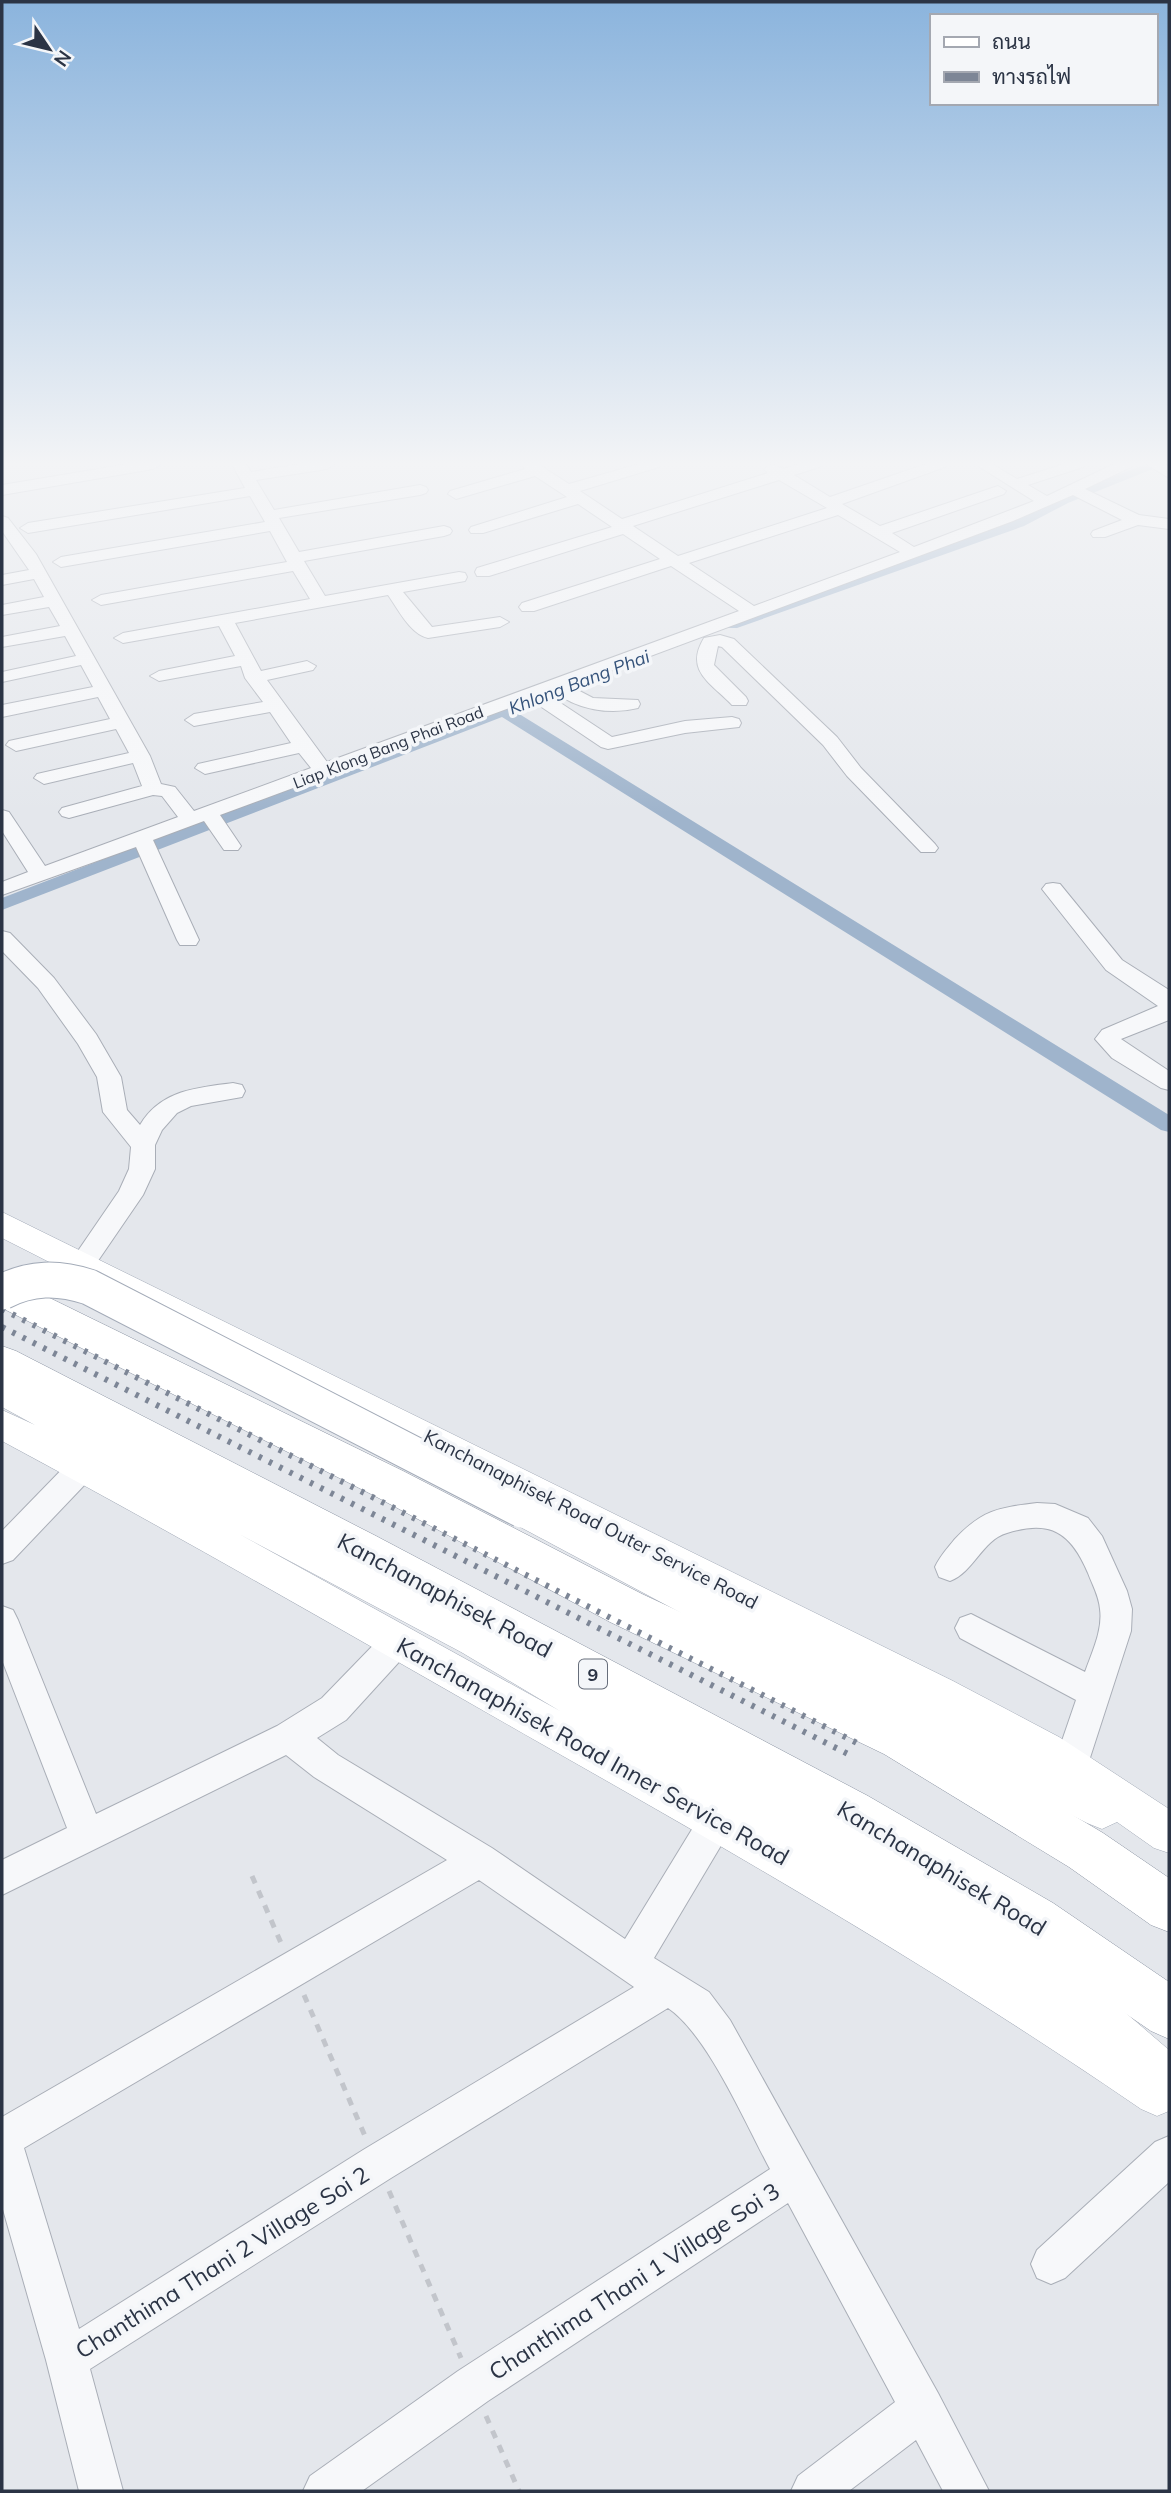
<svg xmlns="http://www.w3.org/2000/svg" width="1171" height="2493" font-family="Mulish,Sarabun,sans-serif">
<rect width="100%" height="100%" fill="#e4e7ec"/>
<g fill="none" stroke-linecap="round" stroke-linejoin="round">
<!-- canal -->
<path fill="#9fb4cc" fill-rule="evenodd" d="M1147,464H1165L1068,503L1024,526L737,628H727L724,625L727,622L1014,520L1058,497Z
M582,676L588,678L590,681L588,684L516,712L1169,1115V1132L1161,1130L502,717L2,910V898Z"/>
<!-- minor casing -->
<g stroke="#a9aeb7" stroke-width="2">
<path id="minor" d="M128,464H161L153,469L2,495V485Z
M232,464H246L251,472L300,464H334L327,469L256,480L274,510L420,485L426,487L428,490L426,493L420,495L279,518L299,552L444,526L450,528L452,531L450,534L444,536L304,561L325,596L459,572L465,573L467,577L465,581L403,592L432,627L500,617L509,622L500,627L428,638C410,634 398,609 388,595L235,623L261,671L307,661L316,666L313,670L267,680L327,762L739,611L671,566L534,611H522L519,607L522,603L660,559L623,534L489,576H477L475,572L477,568L612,527L578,504L483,533H471L469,530L471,527L567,497L535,476L456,499L448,494L450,491L525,469L521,464H538L569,484L639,464H661L659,467L580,491L622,519L768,473L764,469L772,464L783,469L799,464H821L819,467L794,475L830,497L926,464H947L945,467L842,504L880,526L992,488L998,486L1006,491L1004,494L892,533L914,547L1034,501L975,464H992L1017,479L1064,464H1085L1083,467L1028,485L1047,496L1114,464H1133L1131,467L1085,489L1139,515L1169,519V529L1138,525L1105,537H1093L1091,534L1093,531L1122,520L1073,495L1013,521L570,686L593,698L638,700L640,704L638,708C610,715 576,710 554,691L547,694L612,737L685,721L732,717L739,719L741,723L739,727L685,733L608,749L601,747L531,700L220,815L241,846L238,850H224L204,821L153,840L199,940L196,945H180L177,940L136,847L2,895V882L28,872L2,831V810L9,812L45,866L178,817L162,796L153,795L69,818L62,816L59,812L62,808L142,786L133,763L44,784L34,778L37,774L129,753L116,729L16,751L6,745L9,741L110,719L98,697L2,717V705L93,687L81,665L2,682V672L76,656L65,636L2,647V637L60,626L49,607L2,615V605L44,597L34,579L2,585V575L29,570L2,531V516L8,518L36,554L150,756L161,784L175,787L194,811L311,768L299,753L205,774L195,768L198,764L291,743L270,712L194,726L185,720L194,714L263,702L245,678L241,666L159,681L150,676L159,671L235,656L219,626L123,643L114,638L123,633L310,599L293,571L101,605L92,600L101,595L287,562L270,531L61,567L53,562L61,557L265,522L250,496L28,533L20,528L28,523L245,488ZM779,480L827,508L678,556L633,526ZM838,515L900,552L754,606L689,563Z
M1146,464H1164L1169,467V478Z
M720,635L734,639L837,737L861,768L935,844L938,848L935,852H921L847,776L823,745L722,647L718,646L714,665L746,697L748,701L746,705H732C711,683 684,671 704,638Z
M1053,883L1060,884L1122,960L1169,990V1020L1121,1039L1169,1071V1090L1161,1088L1112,1058L1095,1039L1102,1030L1158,1006L1106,970L1042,889L1046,884Z
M2,931L10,933L54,978L96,1034L121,1077L127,1110L140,1125C161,1090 196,1088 233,1083L242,1085L245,1091L242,1097L191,1106L177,1113L162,1130L155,1145V1169L143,1195L91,1271L82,1274L73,1271L69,1264L119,1191L129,1169L131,1147L103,1112L97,1077L78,1044L38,988L2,951Z
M83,1455L93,1458L98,1467L93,1476L13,1560L2,1564V1531L73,1458Z
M1037,1503L1055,1504L1088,1518L1102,1536L1127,1591L1132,1609L1131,1631L1087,1767L1082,1778L1070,1783L1058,1778L1053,1767L1076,1700L960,1638L955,1628L960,1618L971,1614L1085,1672C1092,1652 1103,1630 1100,1609C1099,1596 1092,1584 1088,1573C1071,1533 1051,1519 1007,1533C982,1540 974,1572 950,1581L939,1577L935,1567C940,1556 947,1549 954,1540C982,1510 997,1508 1037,1503Z
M2,1606L13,1610L18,1620L96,1814L277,1726L322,1698L387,1631L398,1626L409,1631L414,1641L409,1651L346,1720L317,1738L338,1755L492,1848L625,1939L705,1808L717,1803L729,1808L734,1820L729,1832L654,1958L709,1992L730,2020L938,2393L989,2491H943L916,2440L849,2491H791L798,2476L895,2402L788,2203L488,2401L362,2491H303L310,2476L458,2371L770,2169C746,2125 708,2035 668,2008L391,2178L90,2369L123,2491H79L46,2360L2,2206V2117L447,1860L314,1777L286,1755L2,1895V1860L67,1828L2,1660ZM479,1880L634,1987L363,2150L79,2329L24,2148Z
M1169,2136V2182L1065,2278L1051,2284L1037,2278L1031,2264L1037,2250L1155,2142Z"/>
</g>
<!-- major casing -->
<g stroke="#a3abb8" stroke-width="1">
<path id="major" d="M2,1212L953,1681L1059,1737L1169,1809V1853L1154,1848L1117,1822L1102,1829L1087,1823L799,1676L509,1521L504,1510L509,1499L513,1498L2,1238Z
M2,1377L487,1628L759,1784L959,1893L1092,1984L1169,2050V2111L1157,2116L1141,2109C947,1976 745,1859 540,1743C361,1641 183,1538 2,1441V1410L35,1425L2,1407ZM239,1534L461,1652L560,1711Z"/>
</g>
<!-- highway casing -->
<g stroke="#8b94a3" stroke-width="1">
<path id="highway" d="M2,1277L15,1281L403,1471L642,1594L916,1722L1103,1833L1169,1878V1932L1151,1925L1069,1867L884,1754L610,1622L373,1495L2,1308Z
M2,1346L16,1351L376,1536L868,1796L1053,1903L1169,1982V2039L1151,2031L1017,1939L834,1830L346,1562L2,1380Z"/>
</g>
<!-- path -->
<path stroke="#c2c5cb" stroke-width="5" stroke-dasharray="8 8" stroke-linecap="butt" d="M252,1876L281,1943
M304,1995L365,2136
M389,2191L461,2358
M486,2416L519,2491"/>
<!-- minor -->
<use href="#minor" fill="#f7f8fa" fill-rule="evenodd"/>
<!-- major -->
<use href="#major" fill="#fff" fill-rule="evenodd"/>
<!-- highway -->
<use href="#highway" fill="#fff" fill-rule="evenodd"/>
<!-- rail -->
<path stroke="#7d8696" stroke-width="6" stroke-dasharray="3.5 8" stroke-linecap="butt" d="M2,1309L859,1744
M2,1327L852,1756"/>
<!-- major-bridge casing -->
<g stroke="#a3abb8" stroke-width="37" stroke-linecap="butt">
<path id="major-bridge" d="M2,1292C31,1277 58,1277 89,1287L522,1510"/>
</g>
<!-- major-bridge -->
<use href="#major-bridge" stroke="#fff" stroke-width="35"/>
</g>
<!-- sky -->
<linearGradient id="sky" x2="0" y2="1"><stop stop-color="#8bb4dd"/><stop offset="0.57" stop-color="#f3f4f6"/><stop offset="1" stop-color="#f3f4f6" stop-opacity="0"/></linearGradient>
<rect width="1171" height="813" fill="url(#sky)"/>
<g text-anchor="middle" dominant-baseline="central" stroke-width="7" stroke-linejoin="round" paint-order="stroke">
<!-- far-street labels -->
<g font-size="16" fill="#2b3445" stroke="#f4f6f9">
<text transform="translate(388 747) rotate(-21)">Liap Klong Bang Phai Road</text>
</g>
<!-- far-water labels -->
<g font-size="18" font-style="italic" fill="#34527a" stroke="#f4f6f9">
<text transform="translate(579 682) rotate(-21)">Khlong Bang Phai</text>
</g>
<!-- shield labels -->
<rect fill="#f4f6f9" stroke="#676e7b" stroke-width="2" x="579" y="1659.5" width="28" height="29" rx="5"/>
<g font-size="18" font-weight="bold" fill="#2b3445">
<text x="593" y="1674">9</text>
</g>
<!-- street labels -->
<g font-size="19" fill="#2b3445" stroke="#f4f6f9">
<text transform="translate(591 1519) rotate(27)">Kanchanaphisek Road Outer Service Road</text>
</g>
<!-- near-street labels -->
<g font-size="23" fill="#2b3445" stroke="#f4f6f9">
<text transform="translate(445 1595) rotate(28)">Kanchanaphisek Road</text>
<text transform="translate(593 1751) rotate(29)">Kanchanaphisek Road Inner Service Road</text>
<text transform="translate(942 1868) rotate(31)">Kanchanaphisek Road</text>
<text transform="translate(222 2262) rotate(-32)">Chanthima Thani 2 Village Soi 2</text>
<text transform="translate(634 2281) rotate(-33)">Chanthima Thani 1 Village Soi 3</text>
</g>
</g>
<!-- border -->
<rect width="1171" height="2493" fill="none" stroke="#2b3445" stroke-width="7"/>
<!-- legend -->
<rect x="930" y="14" width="228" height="91" fill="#f4f6f9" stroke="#a4a8b1" stroke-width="2"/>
<rect x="944" y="37" width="35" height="10" fill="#ffffff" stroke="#a4a8b1" stroke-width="2"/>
<text x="992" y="49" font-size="21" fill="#2b3445">ถนน</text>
<rect x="944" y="72" width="35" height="10" fill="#7d8696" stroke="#a4a8b1" stroke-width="2"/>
<text x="992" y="84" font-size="21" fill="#2b3445">ทางรถไฟ</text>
<!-- north arrow -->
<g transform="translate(49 49) rotate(125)" stroke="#f4f6f9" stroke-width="5" paint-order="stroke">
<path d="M0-5L12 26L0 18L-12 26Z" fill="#2b3445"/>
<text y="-10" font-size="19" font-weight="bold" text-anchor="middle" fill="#2b3445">N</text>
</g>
</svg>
